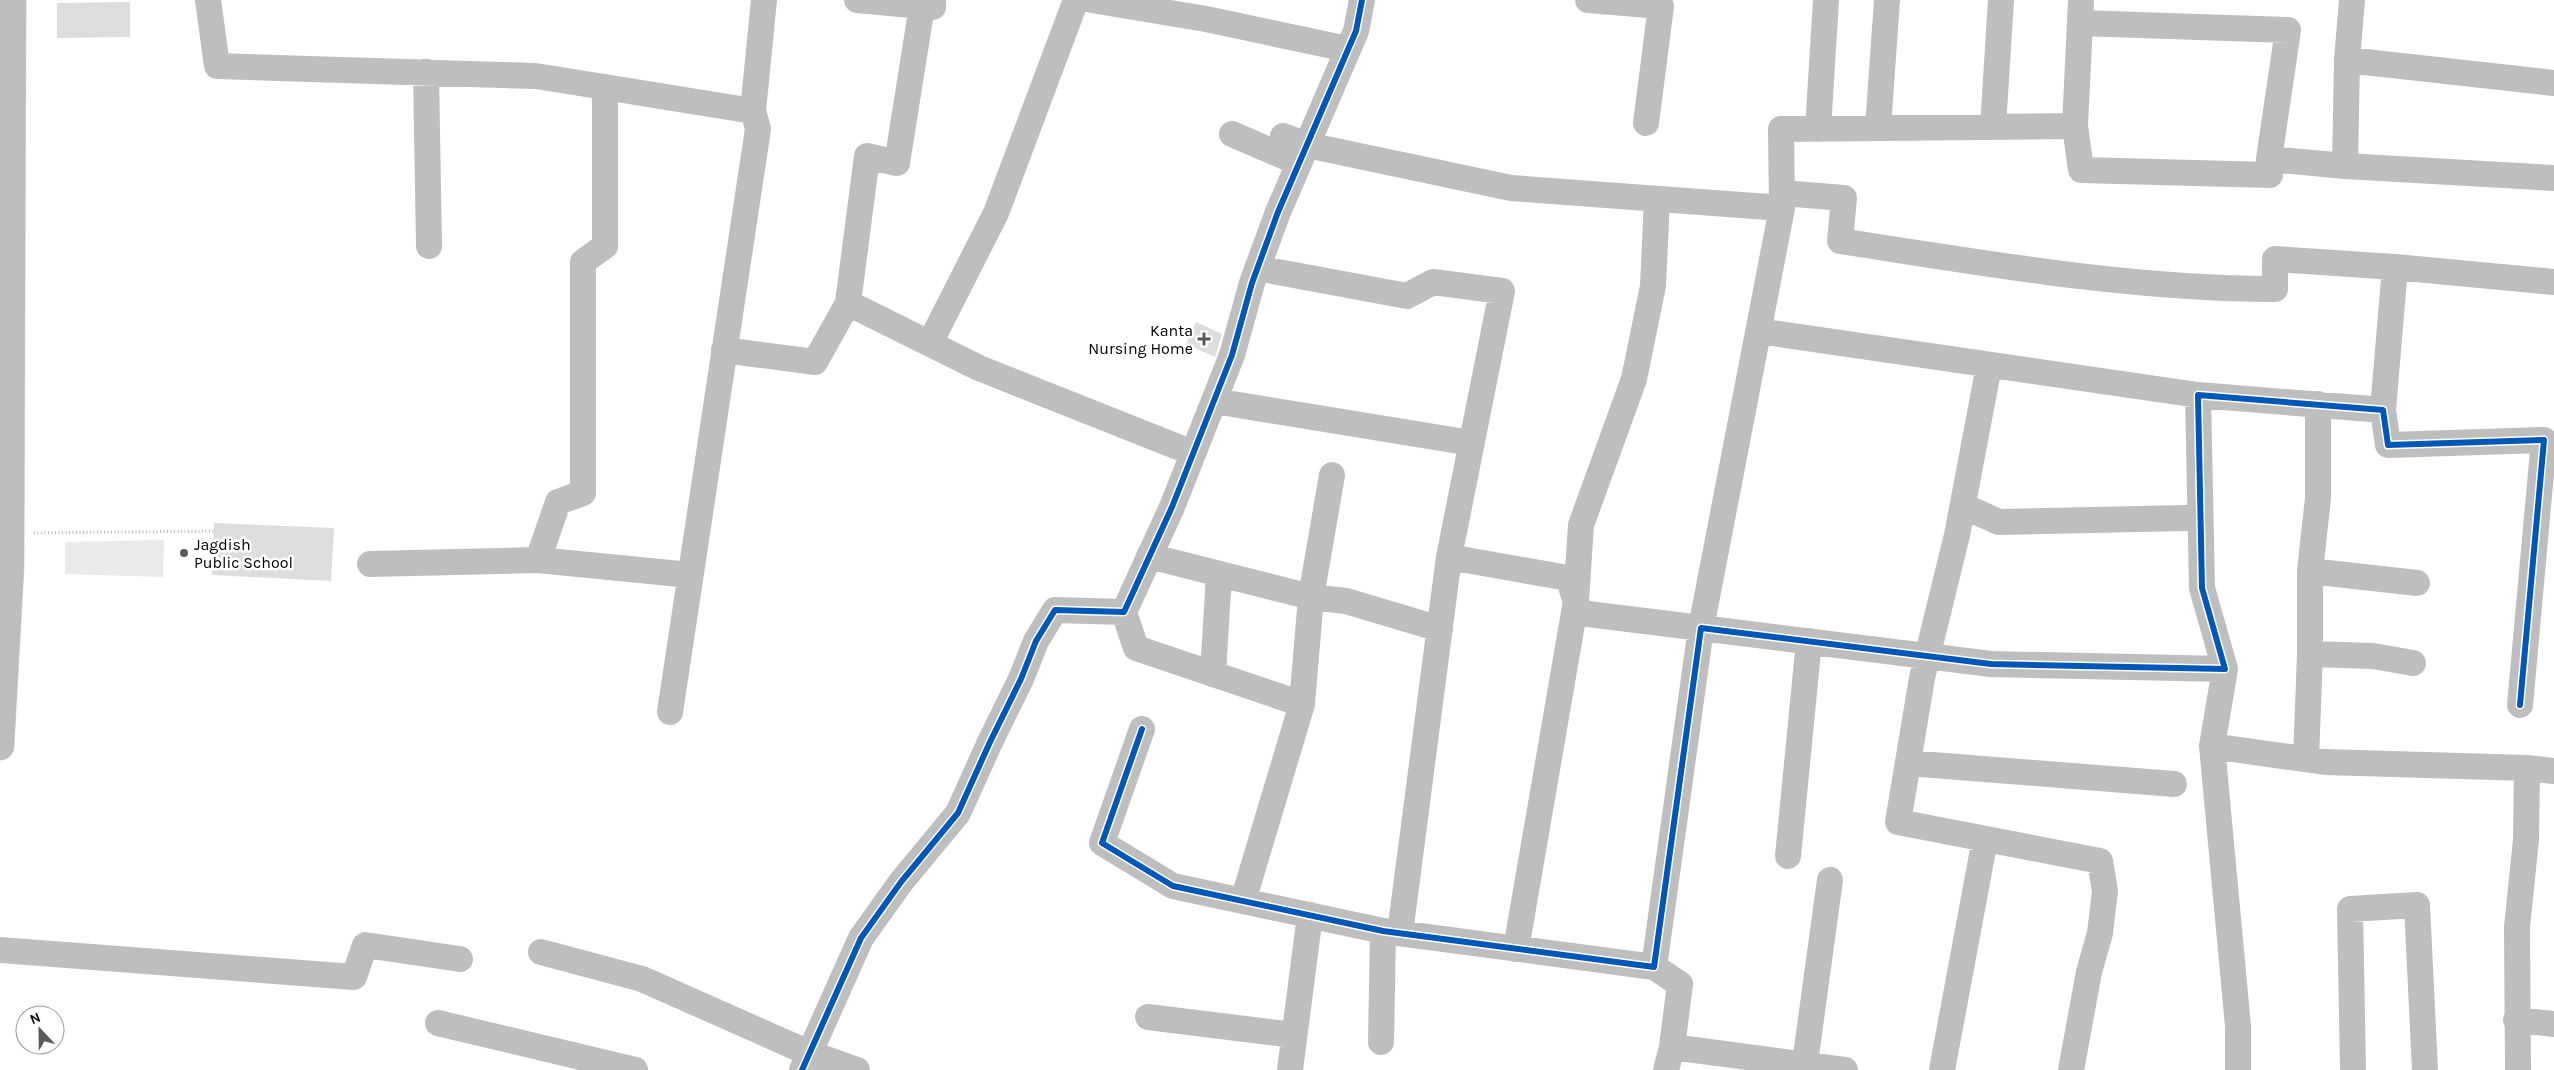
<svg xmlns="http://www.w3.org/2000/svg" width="2554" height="1070" font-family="Karla,sans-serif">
<rect width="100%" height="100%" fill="#fff"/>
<!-- green -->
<path fill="#eaeaea" d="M164,540L163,577L65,574V542Z"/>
<!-- building -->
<path fill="#ddd" d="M130,2V37L57,38V3Z
M1196,322L1222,334L1215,357L1186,344Z
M214,523L334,528L331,581L212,575Z"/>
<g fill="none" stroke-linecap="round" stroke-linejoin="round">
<!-- major casing -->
<g stroke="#dbdbdb" stroke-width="29">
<path id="major" d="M0,746L10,567L12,0"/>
</g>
<!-- path -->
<path stroke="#b8b8b8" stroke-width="3" stroke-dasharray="1 2.5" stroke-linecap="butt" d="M34,533L214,531"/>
<!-- minor -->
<path stroke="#bebebe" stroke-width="26" d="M208,0L217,66L536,76L753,111L764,0
M857,0L933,7V1
M1092,0L1206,19L1347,49
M1588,0L1661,6L1646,123
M2352,0L2347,60L2554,83
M922,6L897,163L867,156L848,303L979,368L1193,453
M2080,23L2288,30L2269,159L2345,166L2347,60
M426,72L429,246
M2075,126L2081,170L2270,175L2269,159
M1993,127L2001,0
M1878,128L1887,0
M1818,129L1826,0
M1232,134L1299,163
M1283,136L1307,145L1511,188L1782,208L1781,129L2075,126L2081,0
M2345,166L2554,178
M1782,193L1844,198L1840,241C1984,263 2129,289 2275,289V259L2395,267L2383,410
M2395,267L2554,282
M1257,268L1407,296L1433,282L1502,291L1449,557L1568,578L1580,613L1701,628L1782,208
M1759,331L2198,395
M930,343L996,213L1076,0
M724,350L815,362L848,303
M1989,366L1957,535L1922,678L1898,822L2100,861L2105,891L2100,933L2089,972L2071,1070
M1214,401L1459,441
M1963,506L1999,522L2187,518
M1149,556L1311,597L1346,601L1440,629
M538,560L558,502L583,493V262L605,246V87
M370,564L538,560L690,575
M2310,571L2417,583
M1124,612L1136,648L1302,704L1243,901
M2310,654L2373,656L2413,663
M1213,674L1219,574
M1302,704L1311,597L1332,475
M670,712L758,129L753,111
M1142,729L1102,843L1173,886L1383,931L1654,967L1701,628L1991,664L2225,669L2202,588L2198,395L2383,410L2388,445L2544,440L2520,705
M2212,746L2225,669
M2306,759L2310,654V571L2318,498V404
M1908,763L2174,784
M1788,856L1809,641
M1400,933L1449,557
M1516,949L1576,601L1581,525L1634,379L1653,286L1657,199
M0,950L354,977L365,945L460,959
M541,952L642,979L809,1053L857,1070
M1654,967L1680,984L1672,1047L1666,1070
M1148,1017L1294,1035
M2516,1020L2554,1024
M438,1023L635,1070
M1381,1042L1383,931
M1672,1047L1845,1070
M802,1070L861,938L901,882L958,813L990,742L1021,679L1036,641L1055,610L1124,612L1172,507L1232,355L1252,283L1278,212L1356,31L1362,0
M1290,1070L1310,915
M1804,1070L1830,880
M1942,1070L1985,839
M2238,1070V1026L2212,746L2325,762L2527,768
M2353,1070L2350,909L2417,905L2425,1070
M2518,1070L2517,927L2526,840L2527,768L2554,771"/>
<!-- major -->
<use href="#major" stroke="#bdbdbd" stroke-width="28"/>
<!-- cycleway casing -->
<g stroke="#fff" stroke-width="9">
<path id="cycleway" d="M1142,729L1102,843L1173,886L1383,931L1654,967L1701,628L1991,664L2225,669L2202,588L2198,395L2383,410L2388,445L2544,440L2520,705
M802,1070L861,938L901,882L958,813L990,742L1021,679L1036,641L1055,610L1124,612L1172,507L1232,355L1252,283L1278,212L1356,31L1362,0"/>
</g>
<!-- cycleway -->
<use href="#cycleway" stroke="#0057b8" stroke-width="6"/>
</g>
<!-- markers -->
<g fill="#595959" stroke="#fff" stroke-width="2">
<path d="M1201.5 331.5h5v5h5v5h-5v5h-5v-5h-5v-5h5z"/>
<circle cx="184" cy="553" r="5"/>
</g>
<g text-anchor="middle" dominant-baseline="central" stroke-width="5" stroke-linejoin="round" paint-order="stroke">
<!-- poi labels -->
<g font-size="16" fill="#000" stroke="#fff" text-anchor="end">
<text x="1193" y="330">Kanta<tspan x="1193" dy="18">Nursing Home</tspan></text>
<text x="194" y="544" text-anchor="start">Jagdish<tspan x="194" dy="18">Public School</tspan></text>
</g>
</g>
<!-- north arrow -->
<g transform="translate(40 1030) rotate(338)"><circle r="24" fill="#ffffff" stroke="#999999"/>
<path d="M0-4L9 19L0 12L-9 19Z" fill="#595959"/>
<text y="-8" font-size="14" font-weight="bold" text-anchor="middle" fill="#000000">N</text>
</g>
</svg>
